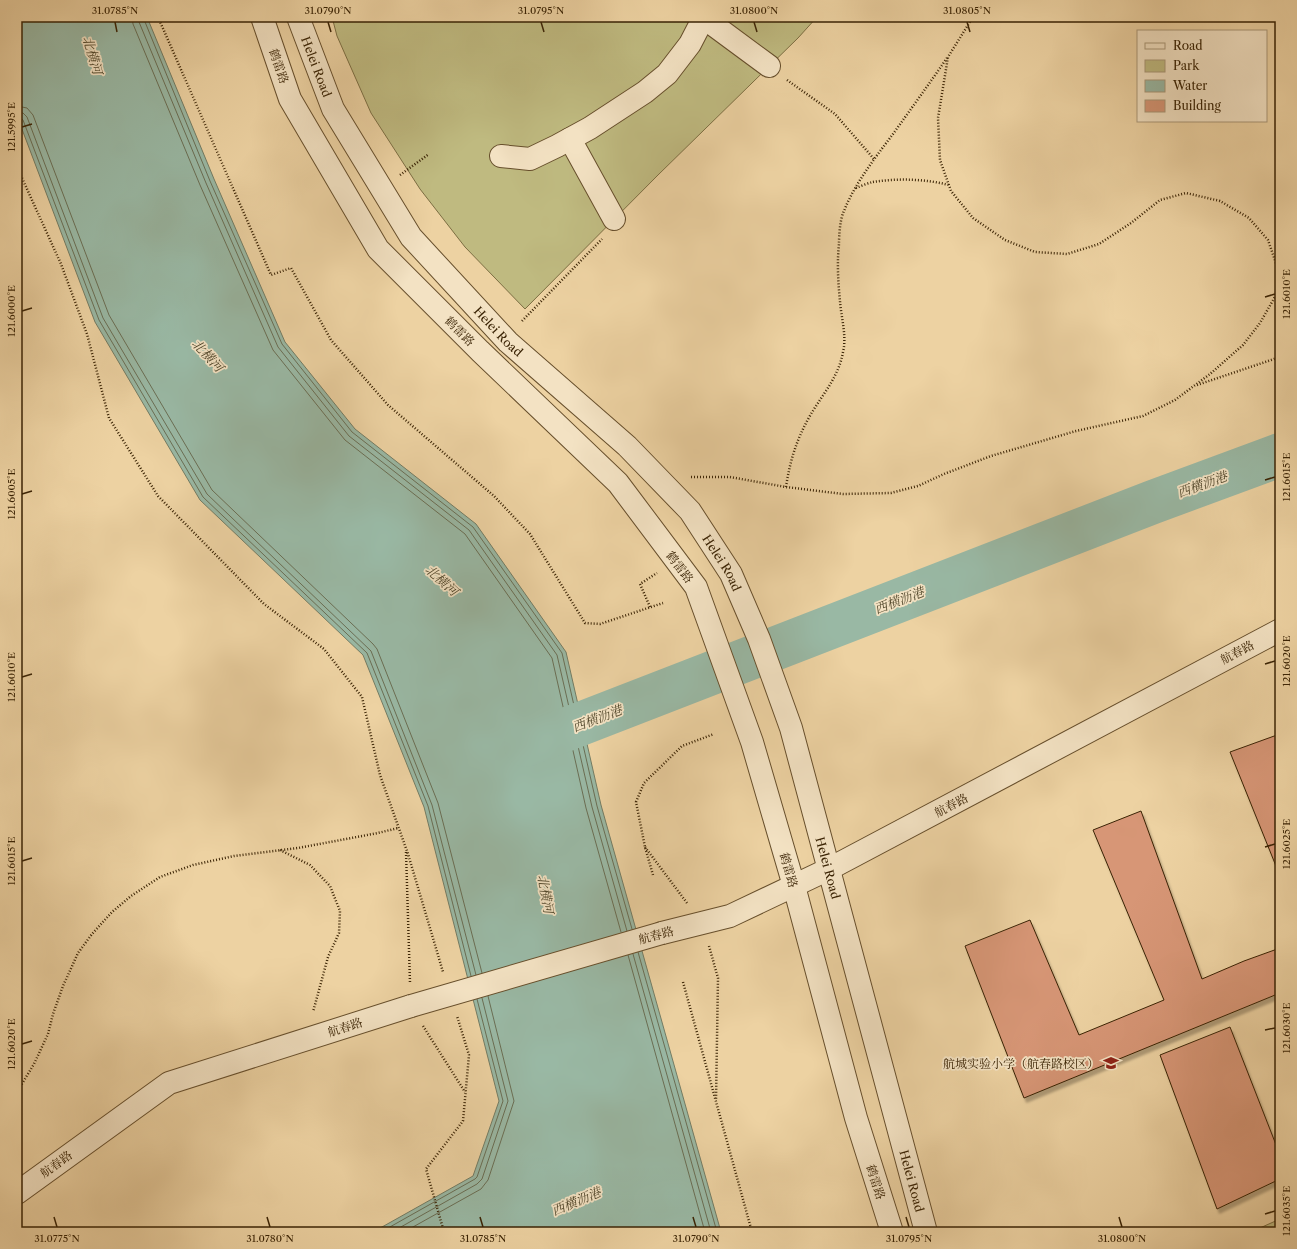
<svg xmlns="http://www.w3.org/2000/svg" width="1297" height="1249" font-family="'Libre Caslon Text','Noto Serif SC',serif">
<defs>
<filter id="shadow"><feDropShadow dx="2.5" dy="4.5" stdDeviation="1" flood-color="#0004"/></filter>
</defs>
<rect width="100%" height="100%" fill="#edd2a2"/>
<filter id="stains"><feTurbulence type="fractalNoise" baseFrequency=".005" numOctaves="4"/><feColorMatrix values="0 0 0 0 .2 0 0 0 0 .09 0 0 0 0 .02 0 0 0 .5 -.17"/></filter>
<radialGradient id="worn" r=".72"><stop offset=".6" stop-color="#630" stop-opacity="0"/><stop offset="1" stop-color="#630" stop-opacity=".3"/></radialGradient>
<!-- green -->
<path fill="#bfba80" stroke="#7c6e42" d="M332,17H817L798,38L658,175L525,309L465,247L420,189L371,113L337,36Z
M1280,1219V1232H1251Z"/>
<!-- water -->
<path fill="#99b8a4" stroke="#737c64" d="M17,17H147L214,179L285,342L355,429L476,524L566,652L601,805L721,1232H371L382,1227L473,1176L499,1101L424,807L363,655L200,500L95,322L17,116Z"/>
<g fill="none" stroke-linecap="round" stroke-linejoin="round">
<!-- shore -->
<path stroke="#6a6e54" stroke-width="1" d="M132,17L133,24L200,185L273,350L345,440L465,534L552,658L586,808L621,932
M138,17L139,22L206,183L278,347L349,436L469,530L557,655L592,807L627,931
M143,17L210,181L282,344L352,432L473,527L562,653L597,806L632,929
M17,106L27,108L33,115L109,315L212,490L373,644L377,649L438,803L482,973
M17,112L23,113L27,117L103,318L207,494L371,651L432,805L476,975
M17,117H20L23,120L99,320L203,497L367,653L428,806L471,976
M638,952L717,1232
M633,954L711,1232
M628,955L705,1232
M381,1232L475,1179L477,1177L503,1101L477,999
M392,1232L477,1184L482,1179L508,1101L482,998
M404,1232L481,1189L488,1180L514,1101L488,996"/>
<!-- river -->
<path stroke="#99b8a4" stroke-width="44" d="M526,745L1153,502L1280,455"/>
</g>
<!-- building -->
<path fill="#d79676" stroke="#3a2304" filter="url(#shadow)" d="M1277,735L1280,743V876L1230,752Z
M1141,811L1202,979L1244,961L1280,948V993L1024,1098L965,946L1030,920L1079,1035L1164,1000L1093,830Z
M1230,1027L1280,1155V1179L1217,1209L1160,1055Z"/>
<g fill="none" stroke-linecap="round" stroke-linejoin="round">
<!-- minor casing -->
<g stroke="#674f2c" stroke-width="24">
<g id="minor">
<path d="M262,17L290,99L378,249L480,351L618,483L696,587L752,742L794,886L856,1118L892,1232"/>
<path id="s1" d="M298,17L333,109L411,237L508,342L627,446L690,511L731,574L759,639L791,728L926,1232"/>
<path d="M704,18L769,66"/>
<path d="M570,139L614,219"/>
<path d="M501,156L530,159L557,146L590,128L645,92L667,74L690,44L704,17"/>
<path d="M662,933L730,916L829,869L1280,630"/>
<path d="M17,1193L169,1083L411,1006"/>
</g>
</g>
<!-- path -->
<path stroke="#3a2304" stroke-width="2.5" stroke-dasharray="1 2" stroke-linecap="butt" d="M158,17L271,275L291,268L331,340L388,405L494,496L530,534L585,623L600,624L663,603
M787,80L835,114L874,159
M17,167L61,264L87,334L109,418L158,496L264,604L324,649L362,697L380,775L408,854L443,972
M400,175L429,154
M856,188C861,186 868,183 873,182C898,178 926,179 949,185
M522,321L602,239
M1197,385L1280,357
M691,477H730L786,487L843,494L891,493L918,486L944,474L991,456L1076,431L1143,416L1175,400L1210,374L1243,345L1260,323L1276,295L1277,266L1268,240L1249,218L1220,201L1186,193L1160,200L1131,223L1099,244L1067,254L1035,252L1005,240L973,218L951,191L940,160L938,118L948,57L973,17
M786,487C790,460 797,438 811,414C823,394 839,376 843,352C847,336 841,317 840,301C838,282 837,262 839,244C839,235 840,219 844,211C855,183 875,158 893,134C911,109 929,84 947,58
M650,607L640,584L657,573
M645,847L687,903
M280,850L310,865L330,886L340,911L339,933L328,957L313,1012
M406,852L410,983
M653,875L645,847L636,802L644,783L682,746L714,734
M709,946L718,978L716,1100
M683,982L752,1232
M423,1026L465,1092
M17,1092L34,1064L48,1034L53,1014L63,986L78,953L92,934L112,912L131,896L160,877L193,865L234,856L298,848L378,833L398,828
M444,1232L426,1169L463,1121L469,1055L457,1016"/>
<!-- minor -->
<use href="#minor" stroke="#f3e2c3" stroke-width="22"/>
<!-- minor-bridge casing -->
<g stroke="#674f2c" stroke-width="24" stroke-linecap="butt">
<path id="minor-bridge" d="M411,1006L662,933"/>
</g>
<!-- minor-bridge -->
<use href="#minor-bridge" stroke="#f3e2c3" stroke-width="22"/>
</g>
<!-- ticks -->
<path fill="none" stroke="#3a2304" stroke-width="1.5" d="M115,22L117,32M328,22L331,32M541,22L544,32M754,22L757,32M967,22L970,32M22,127L32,124M1265,297L1275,294M22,311L32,308M1265,480L1275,477M22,494L32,491M1265,664L1275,661M22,677L32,674M1265,847L1275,844M22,861L32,858M1265,1030L1275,1028M22,1044L32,1041M1265,1214L1275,1211M54,1217L57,1227M267,1217L270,1227M480,1217L483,1227M693,1217L696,1227M906,1217L909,1227M1119,1217L1122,1227"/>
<!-- icons -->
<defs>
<g id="school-bare" transform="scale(1.2)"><path d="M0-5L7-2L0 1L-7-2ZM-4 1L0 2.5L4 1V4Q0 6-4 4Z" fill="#8f2418" stroke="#f3e2c3" stroke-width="2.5" paint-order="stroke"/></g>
</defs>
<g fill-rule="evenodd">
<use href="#school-bare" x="1111" y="1063"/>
</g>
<g text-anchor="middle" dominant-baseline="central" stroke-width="3.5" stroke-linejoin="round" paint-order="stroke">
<!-- street labels -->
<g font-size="12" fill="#3a2304" stroke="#f3e2c3">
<text transform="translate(279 66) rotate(71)">鹤雷路</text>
<text stroke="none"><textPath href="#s1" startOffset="53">Helei Road</textPath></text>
<text stroke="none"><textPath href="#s1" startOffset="377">Helei Road</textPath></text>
<text transform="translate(460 331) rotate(45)">鹤雷路</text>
<text stroke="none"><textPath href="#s1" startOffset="701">Helei Road</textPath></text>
<text transform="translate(680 567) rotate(53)">鹤雷路</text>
<text transform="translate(1237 652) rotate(-28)">航春路</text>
<text transform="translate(951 805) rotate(-28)">航春路</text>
<text stroke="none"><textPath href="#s1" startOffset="1025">Helei Road</textPath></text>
<text transform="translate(789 870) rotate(74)">鹤雷路</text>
<text transform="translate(656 935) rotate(-15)">航春路</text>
<text transform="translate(345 1027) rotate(-18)">航春路</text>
<text transform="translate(56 1164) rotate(-36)">航春路</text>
<text stroke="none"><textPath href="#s1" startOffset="1349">Helei Road</textPath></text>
<text transform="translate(876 1182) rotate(72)">鹤雷路</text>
</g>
<!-- poi labels -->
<g font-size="12" fill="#3a2304" stroke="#f3e2c3" text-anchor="end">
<text x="1099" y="1063">航城实验小学（航春路校区）</text>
</g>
<!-- water labels -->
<g font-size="13" font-style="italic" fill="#52482c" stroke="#f3e2c3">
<text transform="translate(93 55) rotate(74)">北横河</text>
<text transform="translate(208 355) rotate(47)">北横河</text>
<text transform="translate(1202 484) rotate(-20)">西横沥港</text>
<text transform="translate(442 580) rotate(42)">北横河</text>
<text transform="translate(899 600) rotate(-21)">西横沥港</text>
<text transform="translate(597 718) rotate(-21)">西横沥港</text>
<text transform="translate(546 894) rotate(80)">北横河</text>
<text transform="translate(576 1201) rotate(-23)">西横沥港</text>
</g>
</g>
<!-- margin -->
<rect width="1297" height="1249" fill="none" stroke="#edd2a2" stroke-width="44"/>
<!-- legend -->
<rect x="1137" y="30" width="130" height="92" fill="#f3e2c3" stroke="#a99677"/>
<rect x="1145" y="43" width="20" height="6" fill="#f3e2c3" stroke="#a99677"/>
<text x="1173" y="50" font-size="12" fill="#3a2304">Road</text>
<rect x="1145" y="60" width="20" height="12" fill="#bfba80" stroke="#a99677"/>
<text x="1173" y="70" font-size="12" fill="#3a2304">Park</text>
<rect x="1145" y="80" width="20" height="12" fill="#99b8a4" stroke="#a99677"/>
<text x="1173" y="90" font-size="12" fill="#3a2304">Water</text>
<rect x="1145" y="100" width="20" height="12" fill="#d79676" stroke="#a99677"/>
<text x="1173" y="110" font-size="12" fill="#3a2304">Building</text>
<rect x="22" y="22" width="1253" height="1205" fill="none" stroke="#3a2304" stroke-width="1.5"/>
<g font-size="10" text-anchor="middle" fill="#3a2304">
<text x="115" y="14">31.0785°N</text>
<text x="328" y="14">31.0790°N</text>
<text x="541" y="14">31.0795°N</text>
<text x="754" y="14">31.0800°N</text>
<text x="967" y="14">31.0805°N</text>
<text transform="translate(11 127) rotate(-90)" y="4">121.5995°E</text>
<text transform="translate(1286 294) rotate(-90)" y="4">121.6010°E</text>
<text transform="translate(11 311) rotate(-90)" y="4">121.6000°E</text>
<text transform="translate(1286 477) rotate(-90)" y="4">121.6015°E</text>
<text transform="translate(11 494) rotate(-90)" y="4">121.6005°E</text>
<text transform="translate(1286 661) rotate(-90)" y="4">121.6020°E</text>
<text transform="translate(11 677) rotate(-90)" y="4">121.6010°E</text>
<text transform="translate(1286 844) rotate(-90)" y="4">121.6025°E</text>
<text transform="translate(11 861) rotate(-90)" y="4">121.6015°E</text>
<text transform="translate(1286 1028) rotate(-90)" y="4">121.6030°E</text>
<text transform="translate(11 1044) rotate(-90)" y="4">121.6020°E</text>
<text transform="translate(1286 1211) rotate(-90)" y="4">121.6035°E</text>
<text x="57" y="1242">31.0775°N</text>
<text x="270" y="1242">31.0780°N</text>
<text x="483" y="1242">31.0785°N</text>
<text x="696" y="1242">31.0790°N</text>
<text x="909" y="1242">31.0795°N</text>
<text x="1122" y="1242">31.0800°N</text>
</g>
<rect width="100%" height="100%" filter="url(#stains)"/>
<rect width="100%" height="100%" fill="url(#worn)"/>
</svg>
